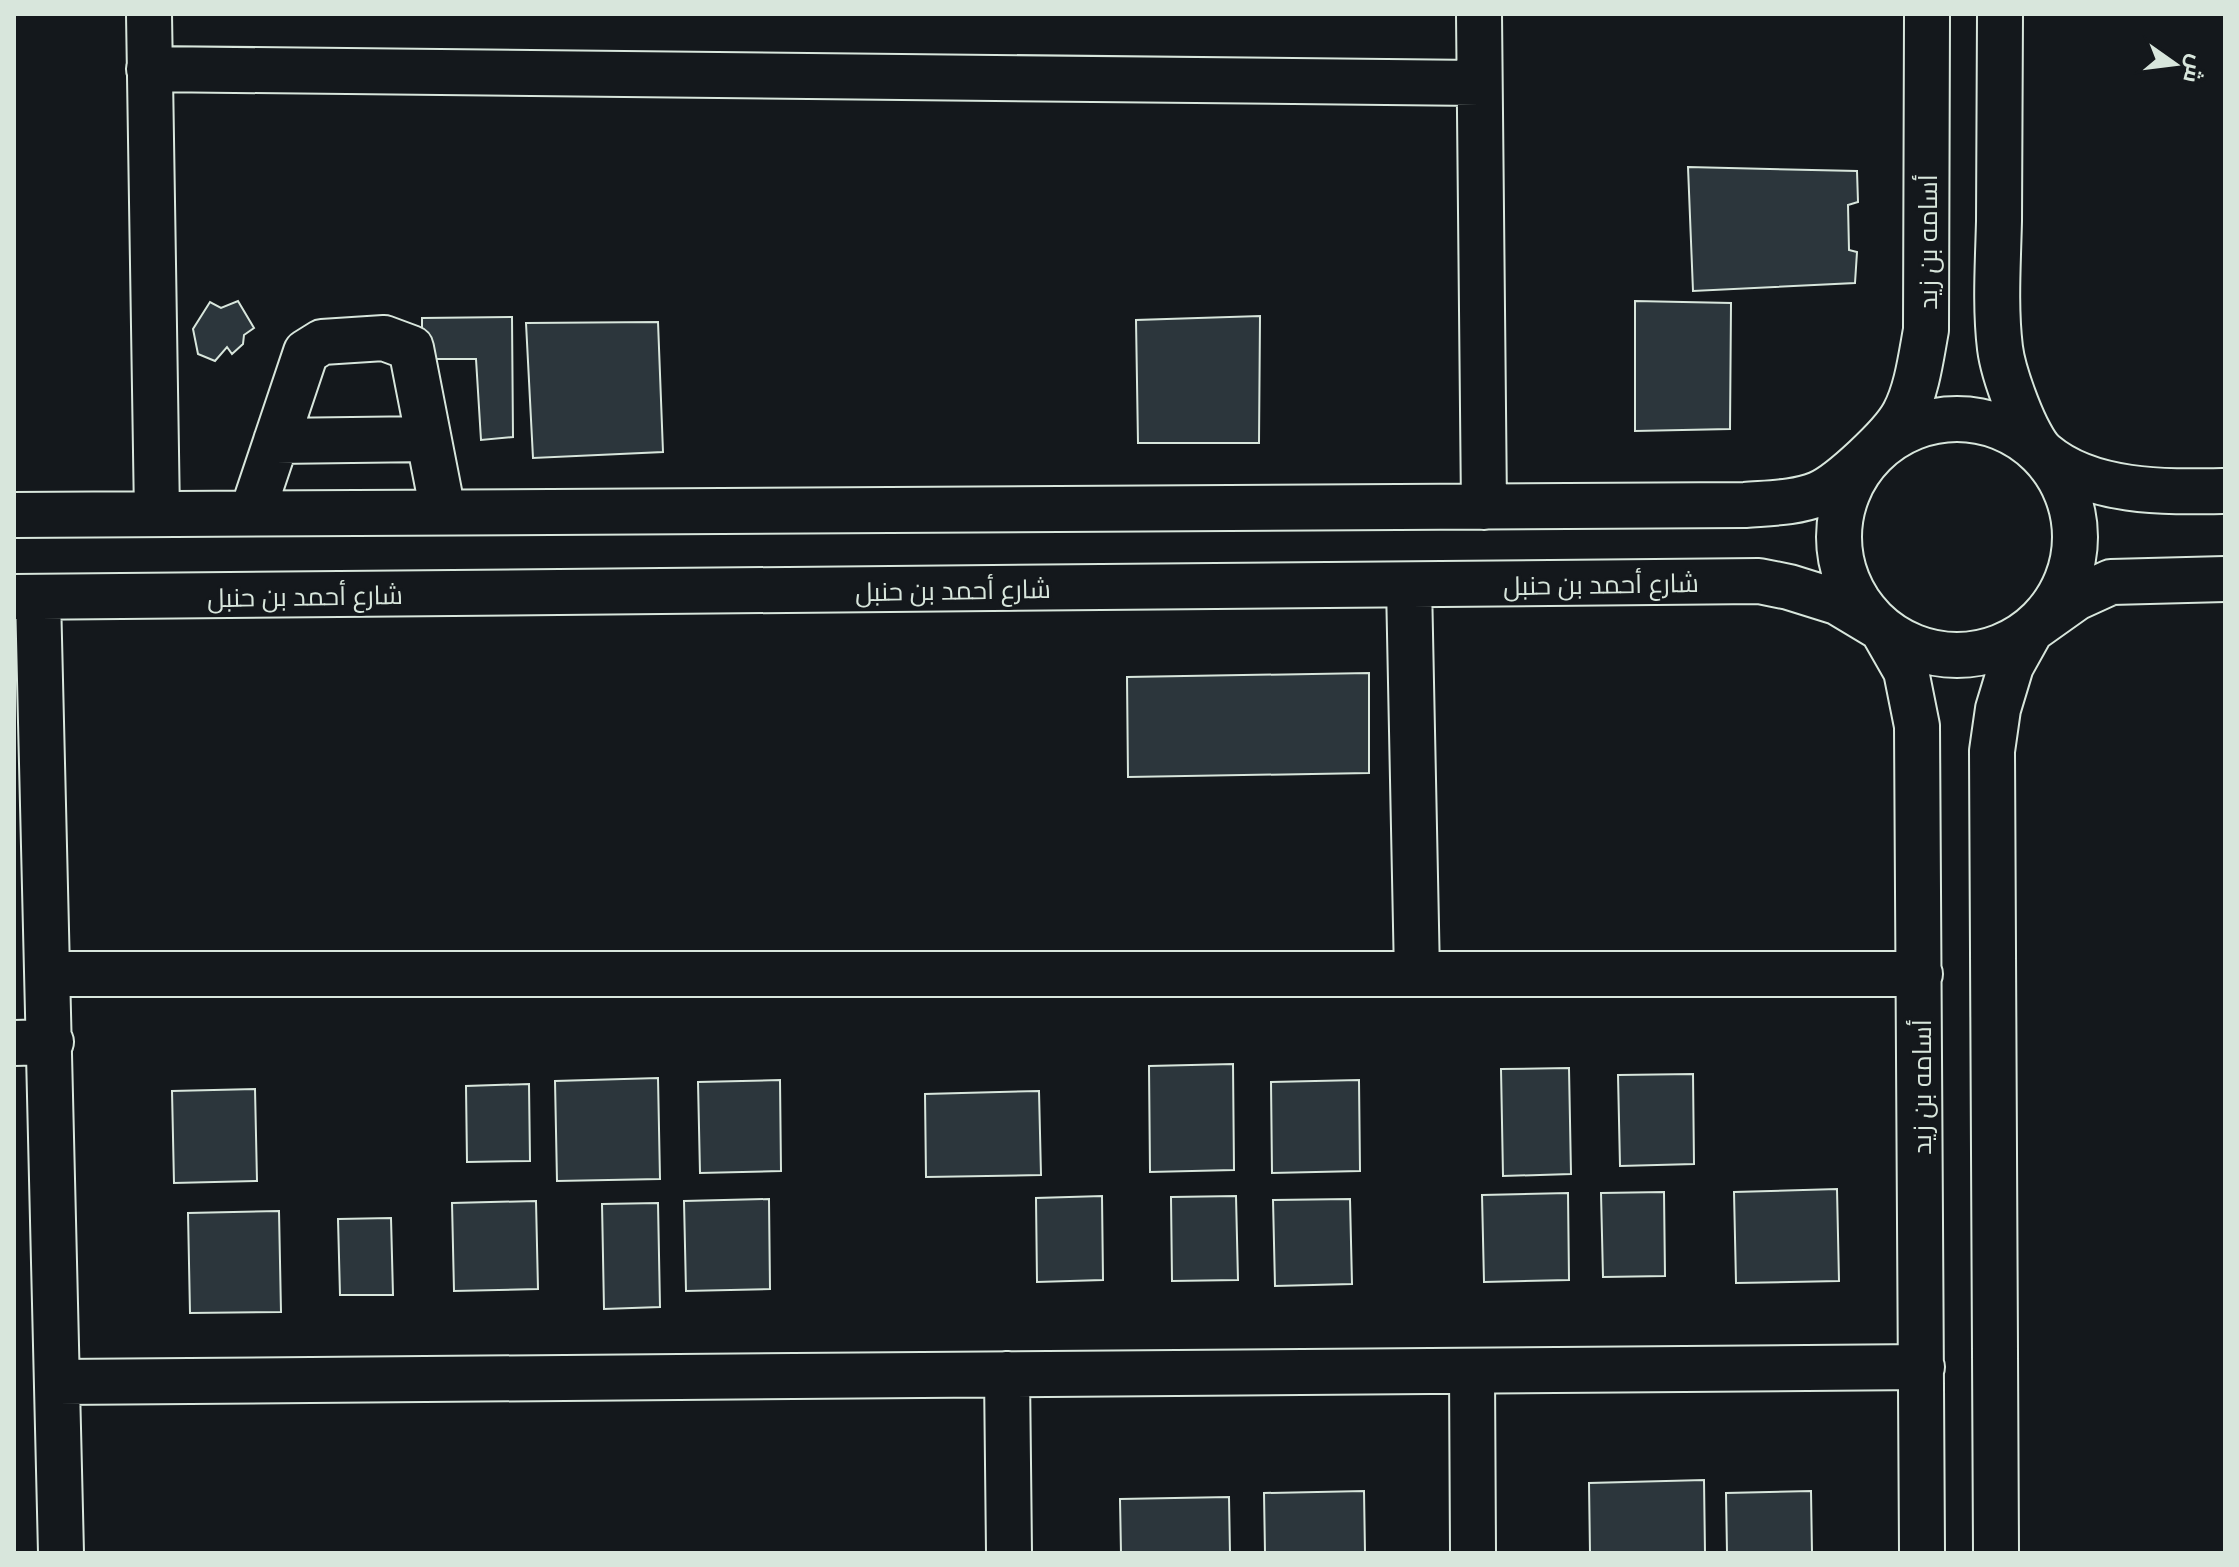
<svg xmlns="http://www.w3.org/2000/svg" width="2239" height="1567" font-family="'Playfair Display',Cairo,serif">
<rect width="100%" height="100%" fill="#14181c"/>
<!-- building -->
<path fill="#2c363c" stroke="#d8e6dc" stroke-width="2" d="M1688,167L1857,171L1858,202L1848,205L1849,250L1857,252L1855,283L1693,291Z
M238,301L254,328L244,335L243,344L232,354L227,347L215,361L198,354L193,329L210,302L221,308Z
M1635,301L1731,303L1730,429L1635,431Z
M1260,316L1259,443H1138L1136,320Z
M512,317L513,437L481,440L476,359H422V318Z
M658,322L663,452L533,458L526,323Z
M1369,673V773L1128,777L1127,677Z
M1233,1064L1234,1170L1150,1172L1149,1066Z
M1569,1068L1571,1174L1503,1176L1501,1069Z
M1693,1074L1694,1164L1620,1166L1618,1075Z
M658,1078L660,1179L557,1181L555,1081Z
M780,1080L781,1171L700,1173L698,1082Z
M1359,1080L1360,1171L1272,1173L1271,1082Z
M529,1084L530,1161L467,1162L466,1086Z
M255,1089L257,1181L174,1183L172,1091Z
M1039,1091L1041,1175L926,1177L925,1094Z
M1837,1189L1839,1281L1736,1283L1734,1192Z
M1664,1192L1665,1276L1603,1277L1601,1193Z
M1568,1193L1569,1280L1484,1282L1482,1195Z
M1102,1196L1103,1280L1037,1282L1036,1198Z
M1236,1196L1238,1280L1172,1281L1171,1197Z
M769,1199L770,1289L686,1291L684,1201Z
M1350,1199L1352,1284L1275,1286L1273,1200Z
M536,1201L538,1289L454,1291L452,1203Z
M658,1203L660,1307L604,1309L602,1204Z
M279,1211L281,1312L190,1313L188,1213Z
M391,1218L393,1295H340L338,1219Z
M1704,1480L1705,1553H1590L1589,1483Z
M1364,1491L1365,1553H1265L1264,1493Z
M1811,1491L1812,1553H1727L1726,1493Z
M1229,1497L1230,1553H1121L1120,1499Z"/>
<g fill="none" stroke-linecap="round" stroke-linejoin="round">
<!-- minor casing -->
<g stroke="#d8e6dc" stroke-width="48">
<path id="minor" d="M149,14L157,514
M1479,14L1484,507
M2000,14C2000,83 1999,152 1999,221C1998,263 1995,307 2000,348C2003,372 2026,439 2044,454C2091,494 2167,492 2225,491
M149,69L1479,83
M1839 537a118 118 0 1 1 236 0a118 118 0 1 1-236 0Z
M276,441L428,439
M252,513L306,352L322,342L384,338L411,348L443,512
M14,515L1745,505C1768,503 1796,503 1818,494C1841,484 1892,436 1904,414C1917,390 1921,357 1926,330L1927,14
M1409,585L1417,974
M14,597L1759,581L1789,587L1837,602L1882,629L1906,671L1917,726L1922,1553
M38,597L61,1553
M49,974H1920
M14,1043L51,1042
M1472,1371L1473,1553
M1007,1374L1009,1553
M58,1382L1922,1367
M1996,1553L1992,751L1998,709L2011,666L2031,630L2076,598L2111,582L2225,579"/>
</g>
<!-- minor -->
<use href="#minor" stroke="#14181c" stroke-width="44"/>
</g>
<g text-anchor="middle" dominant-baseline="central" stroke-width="6" stroke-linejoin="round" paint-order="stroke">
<!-- street labels -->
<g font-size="26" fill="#d8e6dc" stroke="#14181c">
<text transform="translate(1926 242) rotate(-90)">أسامه بن زيد</text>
<text transform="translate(1601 583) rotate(-1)">شارع أحمد بن حنبل</text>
<text transform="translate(953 589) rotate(-1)">شارع أحمد بن حنبل</text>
<text transform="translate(305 595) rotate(-1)">شارع أحمد بن حنبل</text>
<text transform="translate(1920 1087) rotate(-90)">أسامه بن زيد</text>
</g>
</g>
<!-- border -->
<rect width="2239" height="1567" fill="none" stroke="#d8e6dc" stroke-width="32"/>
<!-- north arrow -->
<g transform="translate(2175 64) rotate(104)" stroke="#14181c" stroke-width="6" paint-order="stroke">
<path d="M0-6L14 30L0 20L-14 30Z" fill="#d8e6dc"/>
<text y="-12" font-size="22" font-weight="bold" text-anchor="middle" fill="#d8e6dc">ش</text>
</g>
</svg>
